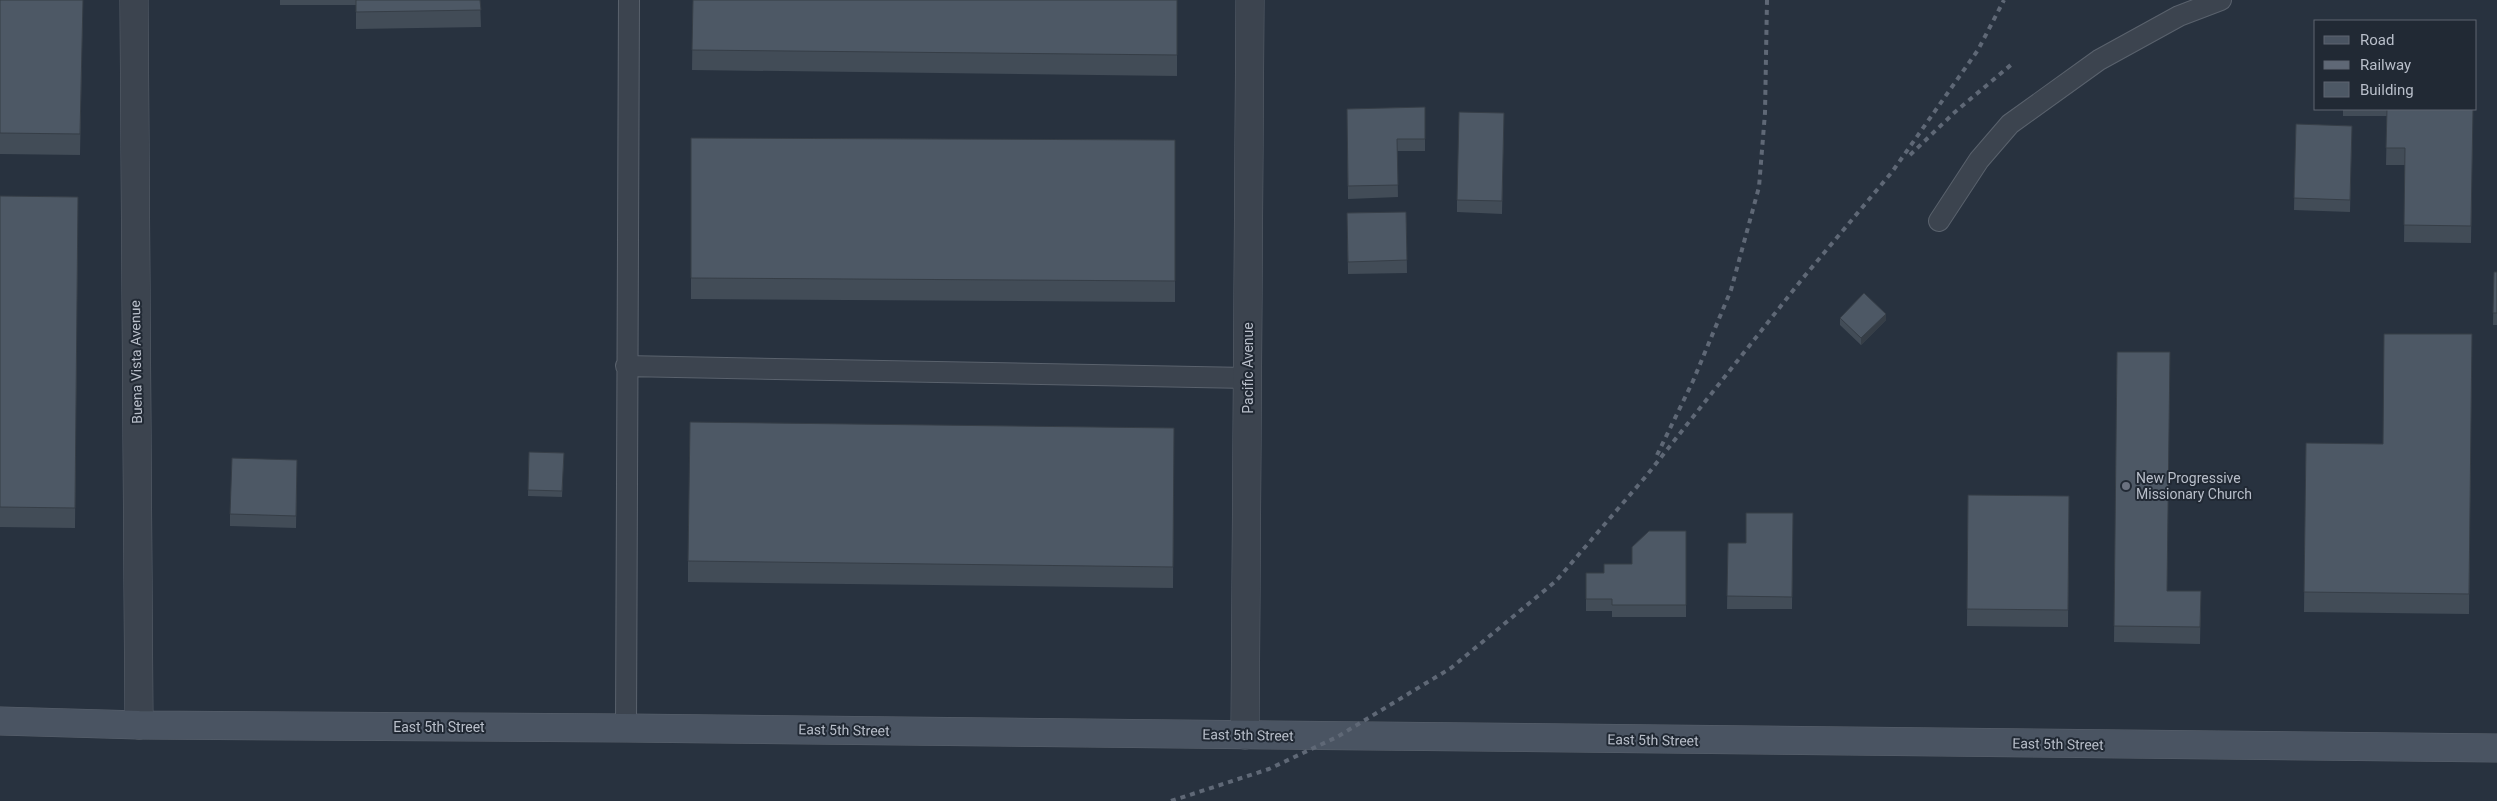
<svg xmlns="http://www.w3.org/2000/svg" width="2497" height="801" font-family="Roboto,sans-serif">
<rect width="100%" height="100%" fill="#28323f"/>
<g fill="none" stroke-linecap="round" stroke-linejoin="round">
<!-- lane casing -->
<g stroke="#5a626d" stroke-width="22">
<path id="lane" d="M1939,221L1979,160L2010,124L2099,60L2179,16L2221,0
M626,366L1247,378
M626,728L629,0"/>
</g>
<!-- street casing -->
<g stroke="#5a626d" stroke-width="29">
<path id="street" d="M134,0L139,725
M1245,735L1250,0"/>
</g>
<!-- secondary casing -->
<g stroke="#5a626d" stroke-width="29">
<path id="secondary" d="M0,721L139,725L626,728L2497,748"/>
</g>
<!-- lane -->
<use href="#lane" stroke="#3c444f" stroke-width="20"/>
<!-- street -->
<use href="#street" stroke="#3c444f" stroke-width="28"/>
<!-- secondary -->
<use href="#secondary" stroke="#4a5462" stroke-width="28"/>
<!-- rail -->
<path stroke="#5f6876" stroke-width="4" stroke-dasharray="5 5" stroke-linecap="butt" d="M1910,155L1955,112L2012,64
M1657,455L1693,381L1731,290L1759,187L1765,113L1767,0
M1171,801L1269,769L1337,737L1451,668L1556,581L1647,475L1803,278L1892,172L1978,50L2004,0"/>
</g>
<!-- wall -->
<path fill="#424c57" d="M0,0H83L80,155L0,154Z
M280,0H480L481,27L356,29V5H280Z
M693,0H1177V76L692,70Z
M1425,107V151H1397L1398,197L1348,199L1347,109Z
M2343,109H2473L2471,243L2404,242L2405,165H2386L2387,116H2343Z
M1504,113L1502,214L1457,212V200Z
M2296,124L2352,126L2350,212L2294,210Z
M691,138L1175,140V302L691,299Z
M0,196L78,197L75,528L0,527Z
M1406,212L1407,273L1348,274L1347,213Z
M2494,272H2497V325H2493Z
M1840,318L1886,320L1861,345L1840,325Z
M2472,334L2469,614L2304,612L2306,443L2383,444Z
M2117,352L2167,591H2201L2200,644L2114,642Z
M1174,428L1173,588L688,582V561Z
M529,452L564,453L562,497L528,496Z
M297,472L296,528L230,526V514Z
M1968,495L2069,496L2068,627L1967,626Z
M1793,513L1792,609H1727L1728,543H1746Z
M1686,531V617H1612V611H1586V573H1604L1632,564Z"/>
<!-- shaded-wall -->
<path fill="#363e47" d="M1886,314V320L1861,345V338Z"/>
<!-- building -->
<path fill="#4d5865" stroke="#363e47" d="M0,0H83L80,134L0,133Z
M356,0H480L481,10L356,12Z
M693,0H1177V55L692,50Z
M1425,107V139H1397L1398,185L1348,186L1347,109Z
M2387,109H2473L2471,226L2404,225L2405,148H2386Z
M1459,112L1504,113L1502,201L1457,200Z
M2296,124L2352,126L2350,200L2294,198Z
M691,138L1175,140V281L691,278Z
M0,196L78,197L75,508L0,507Z
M1406,212L1407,260L1348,262L1347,213Z
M2494,272H2497V313H2493Z
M1864,293L1886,314L1861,338L1840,318Z
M2384,334H2472L2469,594L2304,592L2306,443L2383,444Z
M2117,352H2170L2167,591H2201L2200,627L2114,626Z
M690,422L1174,428L1173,567L688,561Z
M529,452L564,453L562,491L528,490Z
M232,458L297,460L296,516L230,514Z
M1968,495L2069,496L2068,610L1967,609Z
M1746,513H1793L1792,597L1727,596L1728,543H1746Z
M1649,531H1686V605H1612V599H1586V573H1604V564H1632V547Z"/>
<!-- markers -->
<circle fill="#6b7280" stroke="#212934" stroke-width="2" cx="2126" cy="486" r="5"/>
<g text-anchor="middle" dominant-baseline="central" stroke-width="4" stroke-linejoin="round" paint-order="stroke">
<!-- street labels -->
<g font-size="14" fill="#b9bfca" stroke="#212934">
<text transform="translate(136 362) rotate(-91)">Buena Vista Avenue</text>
<text transform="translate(1248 368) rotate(-90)">Pacific Avenue</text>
<text x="439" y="727">East 5th Street</text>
<text transform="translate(844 730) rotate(1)">East 5th Street</text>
<text transform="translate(1248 735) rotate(1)">East 5th Street</text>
<text transform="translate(1653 740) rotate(1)">East 5th Street</text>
<text transform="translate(2058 744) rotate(1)">East 5th Street</text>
</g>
<!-- poi labels -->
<g font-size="14" fill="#b9bfca" stroke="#212934" text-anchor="start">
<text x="2136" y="478">New Progressive<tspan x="2136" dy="16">Missionary Church</tspan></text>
</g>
</g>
<!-- legend -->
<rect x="2314" y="20" width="162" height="90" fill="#212934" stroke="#5e6570"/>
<rect x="2324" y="36" width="25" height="8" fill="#4a5462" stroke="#5e6570"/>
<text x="2360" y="45" font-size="15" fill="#b9bfca">Road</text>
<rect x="2324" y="61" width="25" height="8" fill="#5f6876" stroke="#5e6570"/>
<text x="2360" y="70" font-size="15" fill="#b9bfca">Railway</text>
<rect x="2324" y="82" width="25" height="15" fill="#4d5865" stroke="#5e6570"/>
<text x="2360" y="95" font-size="15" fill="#b9bfca">Building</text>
</svg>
